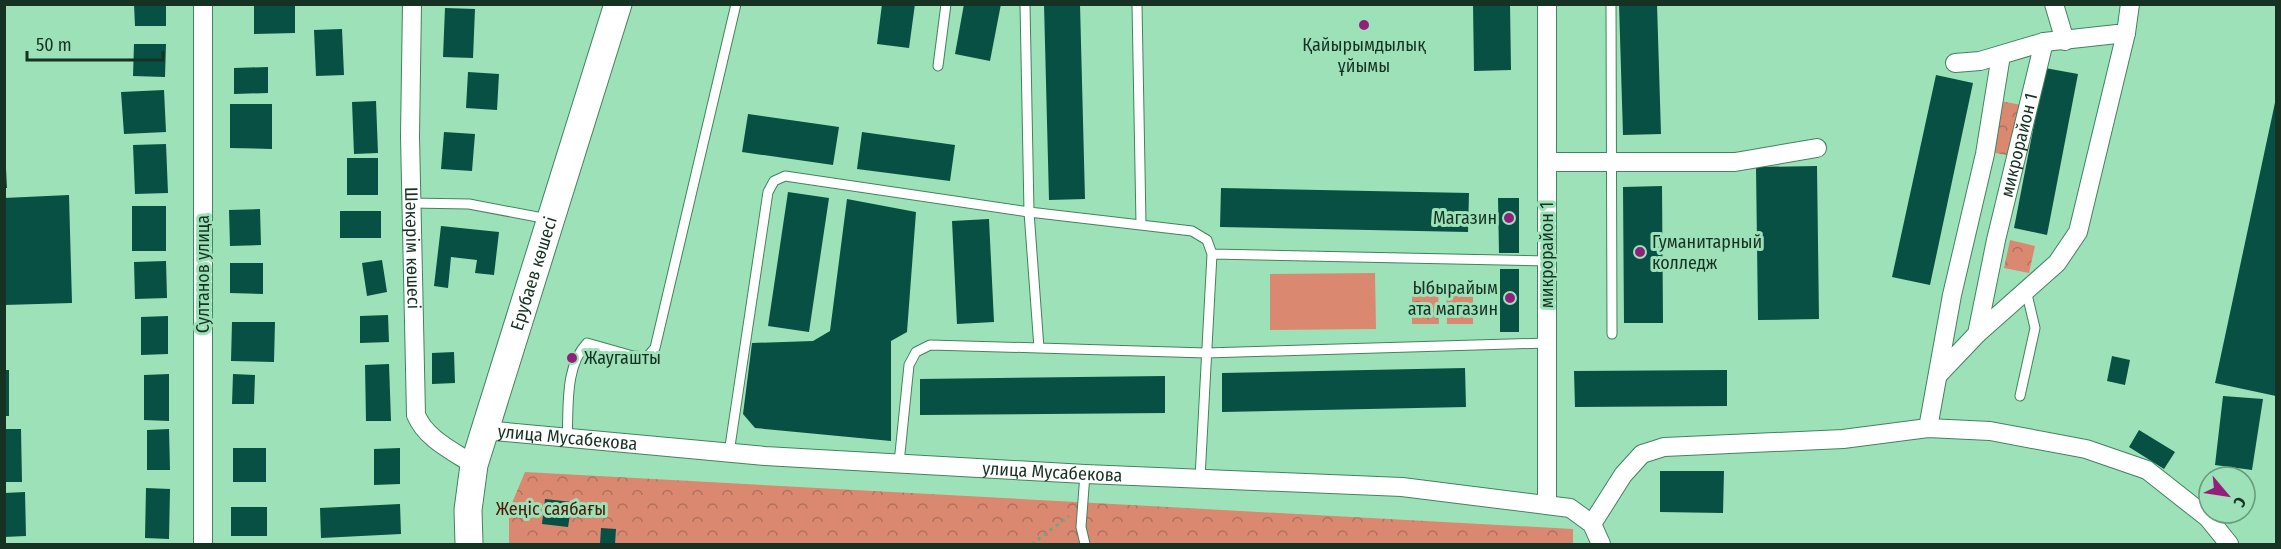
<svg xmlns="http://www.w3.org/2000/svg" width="2281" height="549" font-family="'Fira Sans Condensed',sans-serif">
<defs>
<pattern id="park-crowns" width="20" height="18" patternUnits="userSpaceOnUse" patternTransform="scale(1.5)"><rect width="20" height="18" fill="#db8870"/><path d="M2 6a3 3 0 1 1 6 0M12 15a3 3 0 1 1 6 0" fill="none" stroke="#b1705c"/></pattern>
</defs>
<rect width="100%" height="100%" fill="#9de1b8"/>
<!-- grass -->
<path fill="#db8870" d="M1375,273L1376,329L1270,330V274Z
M1446,285H1473V324H1447Z"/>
<!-- park -->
<path fill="url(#park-crowns)" d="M2000,101L2022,105L2012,156L1990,152Z
M2010,240L2035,246L2029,273L2004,268Z
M1412,285H1438L1439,324H1412Z
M525,472L1573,529V544H509V510Z"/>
<!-- building -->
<path fill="#075043" d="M134,4H166V26H135Z
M254,4H295V33L254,34Z
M882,4H915L909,48L877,44Z
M964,4H1001L990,61L955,54Z
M1044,4H1080L1085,199L1049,200Z
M1473,4H1510L1511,70L1474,71Z
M1619,4H1657L1661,134L1623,135Z
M445,8L475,9L473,58L443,57Z
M342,29L344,75L316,76L314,30Z
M134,44H166L165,77L133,76Z
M268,67V93L234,94V68Z
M2045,68L2078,74L2047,235L2014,228Z
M468,72L499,74L497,110L466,108Z
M1936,75L1973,83L1930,285L1892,277Z
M164,90L166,132L124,134L121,92Z
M2276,98L2275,376L2276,396L2215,383Z
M376,101L378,153L354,154L352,102Z
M230,104H272V149L230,148Z
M748,114L839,127L833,165L742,152Z
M444,132L475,134L472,171L441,169Z
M862,132L955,145L950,181L857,169Z
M166,144L168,193L135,194L133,145Z
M347,158H378V195H347Z
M1817,166L1819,319L1758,320L1756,167Z
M4,169H6L7,188H4Z
M1662,186L1663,323H1624L1623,187Z
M1221,188L1469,193L1468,232L1220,227Z
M788,192L829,198L809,332L768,326Z
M69,195L72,303L4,305V198Z
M1498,198H1519V253H1499Z
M847,199L916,212L907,332L891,341V441L755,428L743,414L752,343L813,341L830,331Z
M132,206H166V251H132Z
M260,209L261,245L230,246L229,210Z
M340,211H381V238H340Z
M989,219L994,322L957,324L952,221Z
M441,226L499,232L494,275L475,273L477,260L451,257L448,288L434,286Z
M382,260L387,292L367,296L362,263Z
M166,261L167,298L135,299L134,262Z
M230,263H263V294L230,293Z
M1500,269H1519V332H1500Z
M388,315L389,342L360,343V316Z
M168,316V354L141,355V317Z
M232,322H275L274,362L231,361Z
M454,352L455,383L432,384V353Z
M2112,356L2130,360L2125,385L2107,381Z
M389,364L391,421H366L365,365Z
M1465,368L1466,407L1222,412V373Z
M4,370H9V416H4Z
M1727,370V406L1575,407L1574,371Z
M169,374V421L144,420V375Z
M233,374L255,375L254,404H232Z
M1165,376V413L920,415V379Z
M2223,396L2263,399L2252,470L2215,465Z
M4,429H21L22,482H4Z
M169,429L170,470H147V430Z
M2139,430L2175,452L2164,469L2129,447Z
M233,448H266V482H233Z
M400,448V484L374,485V449Z
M1660,471H1724L1723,513L1660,512Z
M146,488L170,489L169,539L145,538Z
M25,492L26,536L4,537V493Z
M545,499L572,502L568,527L542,524Z
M400,504L401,534L321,538L320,508Z
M231,507H267V536H231Z
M601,528L616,529L615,544H600Z"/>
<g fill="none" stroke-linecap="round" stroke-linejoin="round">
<!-- lane casing -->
<g stroke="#41835e" stroke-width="11">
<path id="lane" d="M1137,4L1141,224
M1611,4L1612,334
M938,66L946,4
M411,203L469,204L548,219
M1212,254L1547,261
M1039,348L1206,353L1547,343
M2020,396L2035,328L2026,290
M567,439C569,409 564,367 587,343L633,356L647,357L655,348L736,4
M729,453L768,192L774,181L785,176L1029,212L1192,231L1207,240L1212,254L1200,478
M899,463L909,365L916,352L930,345L1039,348L1029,212L1025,4
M1085,544L1081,527L1085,474"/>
</g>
<!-- street casing -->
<g stroke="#41835e" stroke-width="20">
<g id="street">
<path d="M203,4V544"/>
<path id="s1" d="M412,4L410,136L416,415C426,439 453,451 474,465"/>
<path d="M1547,4V505"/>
<path d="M2054,4L2065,41"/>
<path d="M1955,63L1980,61L2044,42L2126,33L2130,4"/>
<path d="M1547,162H1735L1817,148"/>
<path d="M1977,334L2057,263L2078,232L2126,33"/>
<path id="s2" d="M1938,375L1977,334L1996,240L2044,42"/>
<path d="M1928,428L1952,295L1985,154L2001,55"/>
<path id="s3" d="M484,430L765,456L1085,474L1402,487L1570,508L1592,524L1601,544"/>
<path d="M1592,524L1623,475L1642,454L1664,447L1843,439L1928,428L1990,431L2086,449L2147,470L2208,518L2229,544"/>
</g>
</g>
<!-- secondary casing -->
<g stroke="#41835e" stroke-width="29">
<g id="secondary">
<path id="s4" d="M469,544L468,510L474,465L618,4"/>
</g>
</g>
<!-- path -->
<path stroke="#6fa686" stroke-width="3" stroke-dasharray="3 4.5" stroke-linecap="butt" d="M1032,544L1069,516"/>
<!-- lane -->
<use href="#lane" stroke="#fff" stroke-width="9"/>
<!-- street -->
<use href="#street" stroke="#fff" stroke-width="18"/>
<!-- secondary -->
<use href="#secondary" stroke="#fff" stroke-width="27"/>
</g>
<!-- markers -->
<g fill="#931f7d" stroke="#9de1b8" stroke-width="2">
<circle cx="1364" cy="25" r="6"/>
<circle cx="1509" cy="218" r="6"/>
<circle cx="1640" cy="252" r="6"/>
<circle cx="1510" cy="298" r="6"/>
<circle cx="572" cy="358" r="6"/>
</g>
<g text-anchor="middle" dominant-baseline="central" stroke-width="6" stroke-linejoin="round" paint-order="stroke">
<!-- poi labels -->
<g font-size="18" fill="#163223" stroke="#9de1b8" text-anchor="end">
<text x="1364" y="45" text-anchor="middle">Қайырымдылық<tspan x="1364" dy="21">ұйымы</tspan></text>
<text x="1497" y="218">Магазин</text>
<text x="1652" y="242" text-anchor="start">Гуманитарный<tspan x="1652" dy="21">колледж</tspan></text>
<text x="1498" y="288">Ыбырайым<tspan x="1498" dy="21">ата магазин</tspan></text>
<text x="584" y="358" text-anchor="start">Жаугашты</text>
</g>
<!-- street labels -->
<g font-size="18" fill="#163223" stroke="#9de1b8">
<text stroke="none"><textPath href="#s2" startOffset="250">микрорайон 1</textPath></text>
<text stroke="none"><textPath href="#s1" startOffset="244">Шәкәрім көшесі</textPath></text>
<text transform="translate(1547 255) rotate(-90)">микрорайон 1</text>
<text stroke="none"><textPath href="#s4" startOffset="280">Ерубаев көшесі</textPath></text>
<text transform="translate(203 274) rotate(-90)">Султанов улица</text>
<text stroke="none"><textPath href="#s3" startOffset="84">улица Мусабекова</textPath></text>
<text stroke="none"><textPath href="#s3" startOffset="570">улица Мусабекова</textPath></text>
</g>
<!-- park labels -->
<g font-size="18" fill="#4f1807" stroke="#9de1b8">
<text x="551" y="509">Жеңіс саябағы</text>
</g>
</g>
<!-- border -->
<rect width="2281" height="549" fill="none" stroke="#163223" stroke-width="12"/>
<!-- north arrow -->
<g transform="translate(2227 495) rotate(119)"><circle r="28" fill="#9de1b8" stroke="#679b7c" stroke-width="1.5"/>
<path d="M0-4.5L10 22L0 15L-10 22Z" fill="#931f7d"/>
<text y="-9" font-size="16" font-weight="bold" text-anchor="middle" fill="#163223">С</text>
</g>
<!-- scale -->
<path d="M27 51v9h136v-9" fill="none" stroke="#163223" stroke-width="3"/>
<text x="36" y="51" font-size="18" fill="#163223" stroke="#9de1b8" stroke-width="4.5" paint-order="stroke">50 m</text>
</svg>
